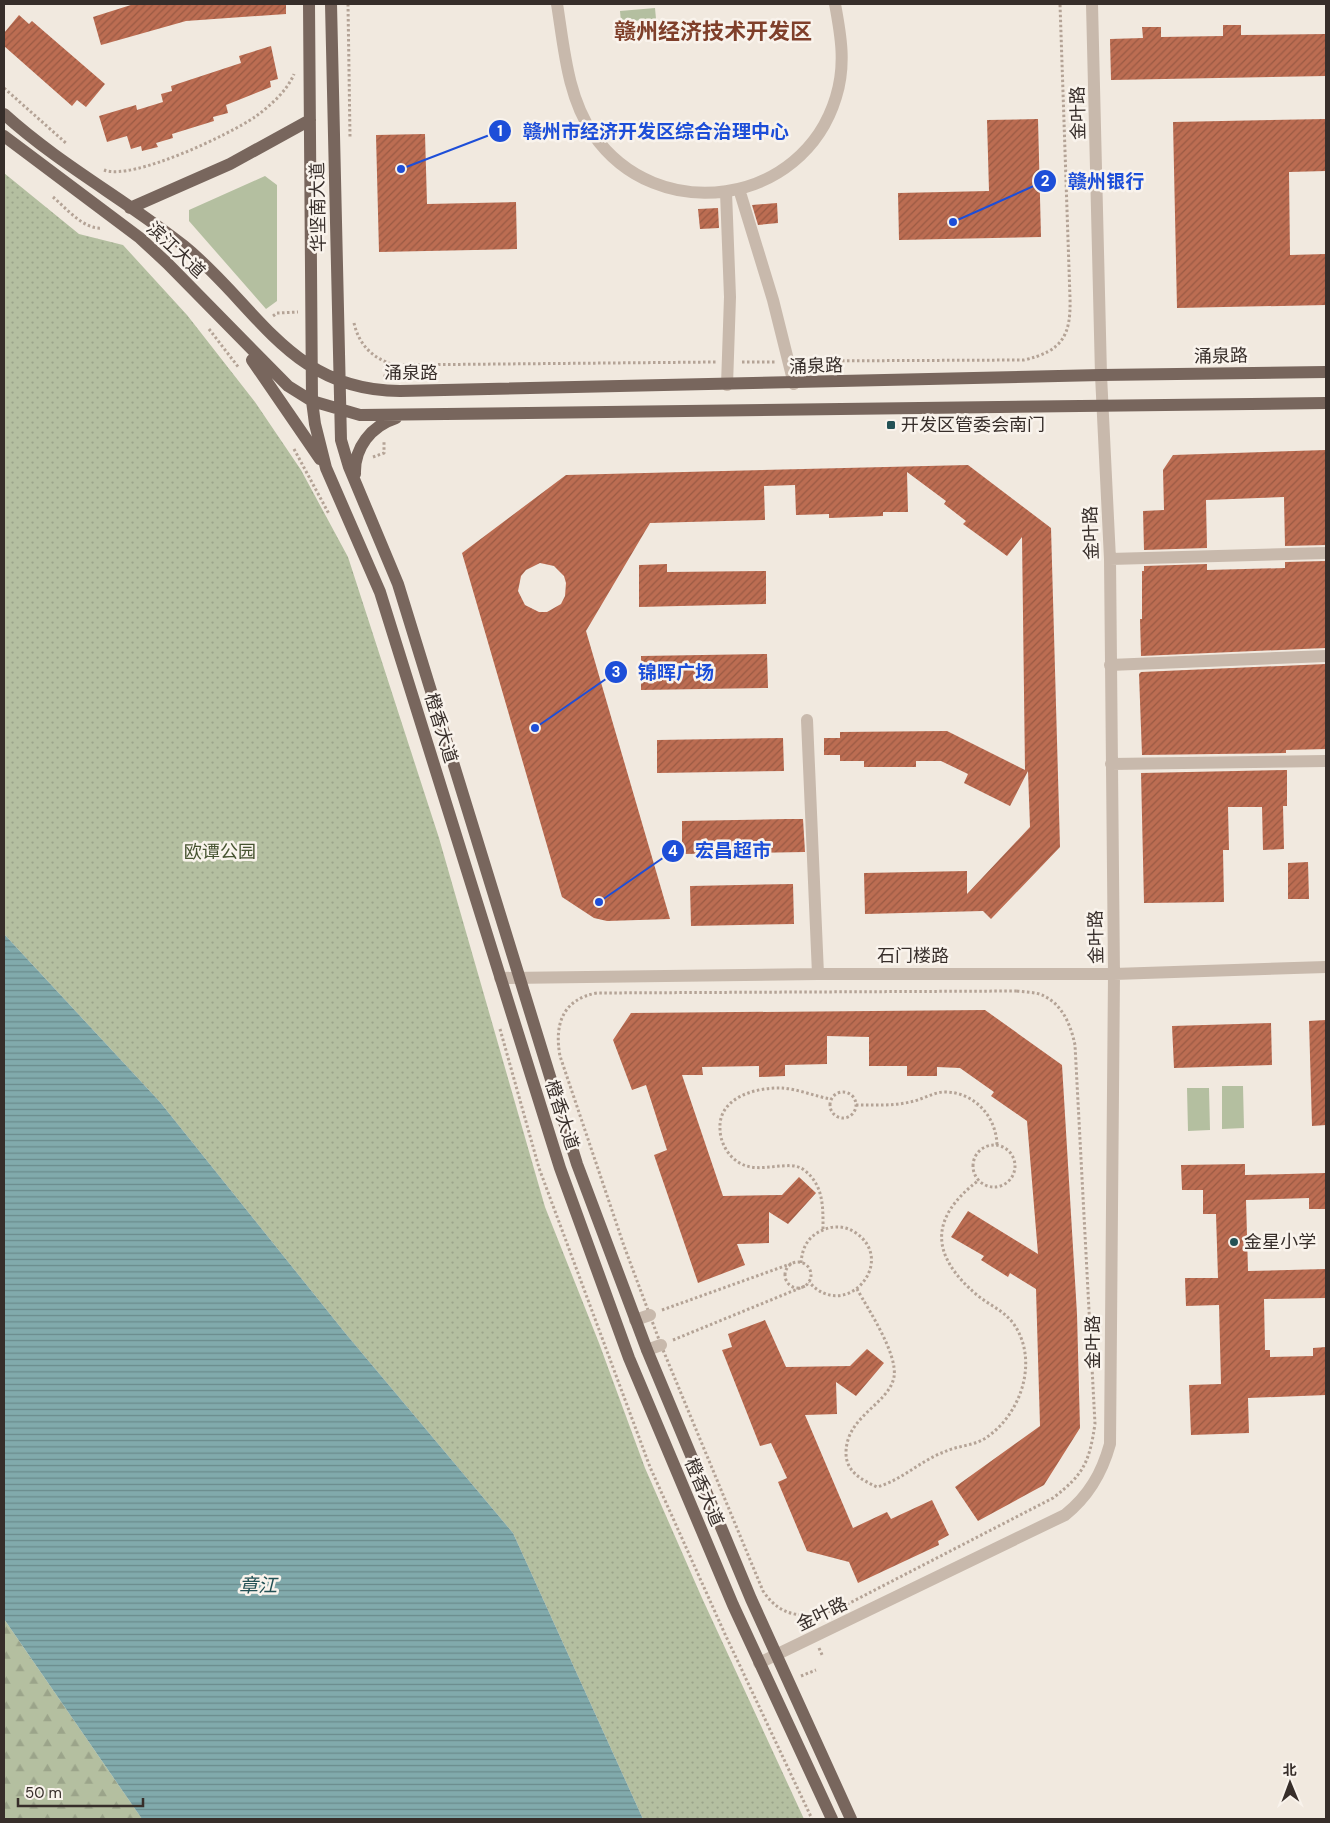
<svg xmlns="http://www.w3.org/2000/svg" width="1330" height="1823" font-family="'DM Sans','Noto Sans SC',sans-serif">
<defs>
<pattern id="grass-dots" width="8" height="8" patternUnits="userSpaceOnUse" patternTransform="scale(1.25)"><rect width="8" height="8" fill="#b4bfa0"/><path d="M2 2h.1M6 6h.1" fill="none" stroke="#9ba48a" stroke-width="1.8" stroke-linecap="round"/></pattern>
<pattern id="forest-firs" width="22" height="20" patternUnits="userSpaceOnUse" patternTransform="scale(1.25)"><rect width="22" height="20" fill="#b4bfa0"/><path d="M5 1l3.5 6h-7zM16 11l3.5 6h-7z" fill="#9ba48a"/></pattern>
<pattern id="water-rules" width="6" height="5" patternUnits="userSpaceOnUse" patternTransform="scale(1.25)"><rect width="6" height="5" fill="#81aaac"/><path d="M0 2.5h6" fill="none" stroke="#6a8b8c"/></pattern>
<pattern id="building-hatch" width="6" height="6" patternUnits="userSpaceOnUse" patternTransform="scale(1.25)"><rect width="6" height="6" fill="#bc6d52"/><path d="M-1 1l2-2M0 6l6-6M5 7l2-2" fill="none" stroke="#9a5a44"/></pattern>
</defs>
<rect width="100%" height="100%" fill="#f1e9df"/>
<!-- grass -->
<path fill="url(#grass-dots)" d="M4,173L79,234L123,245L187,315L255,402L301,470L348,557L439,838L545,1207L599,1343L645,1468L702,1598L804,1819H643L513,1533L346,1334L160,1102L4,934Z"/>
<!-- forest -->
<path fill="url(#forest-firs)" d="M4,1619L142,1819H4Z"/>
<!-- garden -->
<path fill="#b4bfa0" d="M655,8L656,19L621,22L620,11Z
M265,176L277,185V301L266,309L189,221V210Z
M1222,1086H1243L1244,1128L1222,1129Z
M1187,1088H1209L1210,1130L1188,1131Z"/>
<!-- water -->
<path fill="url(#water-rules)" d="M4,934L160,1102L346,1334L513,1533L643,1819H142L4,1619Z"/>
<!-- building -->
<path fill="url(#building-hatch)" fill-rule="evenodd" d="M134,4H286V14L186,21L101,45L93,17Z
M19,15L29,24L32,21L105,84L86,107L77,100L72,106L4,46V33Z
M1223,25H1241V35L1326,34V76L1111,80L1110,39L1143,38L1142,27H1161V37L1223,36Z
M271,46L278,79L270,81L271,87L226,105L228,113L213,117L214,121L172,134L173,138L156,143L158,147L142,151L141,146L131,149L127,136L107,142L99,116L136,105L137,110L163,102L161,94L172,91L171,86L241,63L239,56Z
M1038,119L1041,237L899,240L898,193L989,191L987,120Z
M1326,119V171L1289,172L1290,255L1326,254V305L1177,308L1173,122Z
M425,134L427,204L516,202L517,249L379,252L376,135Z
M777,203L778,223L758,225L752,205Z
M718,208L719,228L700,229L698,209Z
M1326,450V545L1285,546L1284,497L1206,500L1207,548L1144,550L1143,511L1164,510L1163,470L1173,455Z
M968,465L1051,528L1060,847L991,919L983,911L865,914L864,873L967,871V894L1030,827L1028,771L1010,806L964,783L968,774L941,761H916V767H864V761H840V755H824V738H840V732L947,731L1025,770L1022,537L1007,556L963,524L966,521L944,504L946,501L907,472L908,512H883V516L829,518V514L796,515L795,485L764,486L765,520L650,523L586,631L670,919L607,921L594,918L562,897L462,553L566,475ZM540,563L554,566L564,576L566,583L565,596L561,604L547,612H539L525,605L518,591L521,576L526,570Z
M1326,561V648L1141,656L1140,619H1142V571H1144V566L1207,564V570L1285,568V562Z
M667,564V572L766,571V604L639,607V565Z
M767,654L768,688L641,690V656Z
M1326,664V749L1286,750V753L1142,755L1139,674L1141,672Z
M783,738L784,771L657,773V740Z
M1287,770V806H1283L1284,849L1263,850L1262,807H1228L1229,850H1223L1224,902L1144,903L1141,773Z
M786,819H803L805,852L682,854V821Z
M1308,862L1309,899H1288V863Z
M793,884L794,924L691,926L690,886Z
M985,1010L1062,1065L1077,1314L1080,1428L1044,1485L978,1521L955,1487L1040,1426L1036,1289L1010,1273L1008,1277L981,1260L984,1256L951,1237L968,1211L1038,1254L1027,1121L991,1096L994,1092L960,1068L937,1067V1076H907V1066H869V1037L827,1036V1064L785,1065V1076L759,1077V1066L702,1067L703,1075H682L723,1196L782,1195L799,1177L816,1193L788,1224L769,1212V1243L737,1244L745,1265L698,1283L654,1155L667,1150L646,1085L632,1090L613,1040L631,1013Z
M1326,1020V1125L1312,1126L1309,1021Z
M1271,1023L1272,1065L1174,1068L1172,1026Z
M1245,1164V1175L1326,1173V1209H1309V1198L1246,1200L1248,1271L1326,1269V1298L1264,1299L1265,1350H1270V1357L1313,1356V1348L1326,1347V1395L1248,1398L1249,1433L1191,1435L1189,1385L1221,1384L1219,1305L1186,1306L1185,1278H1218L1216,1214H1203V1190H1182L1181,1165Z
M765,1320L786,1367L850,1366L867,1349L884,1363L856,1396L836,1382L837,1414L805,1415L853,1528L887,1512L891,1519L932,1500L949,1535L938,1541L939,1545L858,1583L849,1562L807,1551L778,1482L787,1478L771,1443L760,1446L722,1350L732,1347L728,1334Z"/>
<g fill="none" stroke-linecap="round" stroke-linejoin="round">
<!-- path -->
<path stroke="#b4a396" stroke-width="3" stroke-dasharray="2.5 2.5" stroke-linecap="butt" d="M348,4L350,137
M4,88L67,144
M104,170C133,181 230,134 255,117C270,106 287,91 294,74
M53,197C66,208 84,230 102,228
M273,316L277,313L298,312
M354,323C359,345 373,359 395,365L716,362
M209,329L239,368
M802,361L1024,360C1063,351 1071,335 1070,298L1060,4
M742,362H776
M385,377V363
M294,449L329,514
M373,457L384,453V441
M1017,991C1025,992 1037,992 1044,996C1063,1005 1071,1026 1075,1045L1095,1424C1089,1463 1084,1474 1053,1498L840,1608C809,1618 783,1621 763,1591L661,1345L624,1246L560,1056C554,1024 563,999 597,993Z
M500,1029L539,1168L650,1467L724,1632L812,1819
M830 1105a13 13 0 1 1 26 0a13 13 0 1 1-26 0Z
M856,1105C874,1105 893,1106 910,1102C921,1100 932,1093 943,1092C974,1091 997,1117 997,1146
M973 1166a21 21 0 1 1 42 0a21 21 0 1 1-42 0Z
M823,1229C823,1208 824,1185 804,1170C789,1158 759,1176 738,1162C727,1155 720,1141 720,1129C718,1098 755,1087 782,1088C797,1089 815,1096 830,1099
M785 1275a13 13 0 1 1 26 0a13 13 0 1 1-26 0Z
M801,1263C802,1248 808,1236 823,1230C834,1225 846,1226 856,1233C898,1262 845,1323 809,1282
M857,1289C868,1309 898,1354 894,1377C889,1404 846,1416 846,1453C846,1472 862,1480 877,1487C902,1480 920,1461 944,1452C956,1446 972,1446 984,1439C1021,1416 1040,1360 1013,1323C1003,1310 989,1305 977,1295C930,1255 929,1218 979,1180
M662,1310L793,1263
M673,1340L805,1286
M819,1648L823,1657
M801,1676L816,1670"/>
<!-- minor -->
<path stroke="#c8b9ac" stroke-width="12" d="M557,4C564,47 567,96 593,134C657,227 803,206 836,97C846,65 841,36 835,4
M739,189L773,300L794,384
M726,192L730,297L727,385
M1110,559L1326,553
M1110,665L1326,656
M807,720L818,974
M1111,764L1326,761
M500,978L818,974H1114L1326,967
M635,1320L650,1315
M647,1350L661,1345
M759,1663L1065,1515C1089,1496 1102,1473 1110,1444L1114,974L1110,559L1101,375L1092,4"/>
<!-- major -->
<path stroke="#78665d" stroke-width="12" d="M309,4L312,401L315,424L326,468L380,592L560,1168L629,1358L733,1605L832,1819
M331,4L341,440L349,467L398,584L577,1164L647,1350L751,1599L851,1819
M4,114C59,164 126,200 184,246C257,305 290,391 400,391L1101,375L1326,372
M4,136L140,238L167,263L288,386L312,401L360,415L1326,403
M130,208L230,164L310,120
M252,360L320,459
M355,474C354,448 371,426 396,418"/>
</g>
<!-- markers -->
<g fill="#235155" stroke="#f9f3ec" stroke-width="2">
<rect x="886" y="420" width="10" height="10" rx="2.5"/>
<circle cx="1234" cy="1242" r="5"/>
</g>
<g text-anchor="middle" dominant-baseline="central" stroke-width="5" stroke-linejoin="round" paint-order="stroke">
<!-- street labels -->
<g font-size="18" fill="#372e2a" stroke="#f9f3ec">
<text transform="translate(1078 113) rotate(-91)">金叶路</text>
<text transform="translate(318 207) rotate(-91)">华坚南大道</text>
<text transform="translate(176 250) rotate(43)">滨江大道</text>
<text transform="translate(1221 356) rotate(-1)">涌泉路</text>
<text transform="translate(816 366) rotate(-2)">涌泉路</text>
<text x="411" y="373">涌泉路</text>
<text transform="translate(1091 533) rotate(-92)">金叶路</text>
<text transform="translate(441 728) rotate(73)">橙香大道</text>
<text transform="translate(1096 937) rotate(-91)">金叶路</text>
<text x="913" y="956">石门楼路</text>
<text transform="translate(562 1115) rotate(72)">橙香大道</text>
<text transform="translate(1093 1342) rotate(-90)">金叶路</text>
<text transform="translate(704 1492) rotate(67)">橙香大道</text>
<text transform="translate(822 1614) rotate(-26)">金叶路</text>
</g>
<!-- poi labels -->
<g font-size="18" fill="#372e2a" stroke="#f9f3ec" text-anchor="start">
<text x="901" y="425">开发区管委会南门</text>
<text x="1244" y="1242">金星小学</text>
</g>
<!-- park labels -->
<g font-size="18" fill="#465330" stroke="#f9f3ec">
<text x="220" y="852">欧谭公园</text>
</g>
<!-- water labels -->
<g font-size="19" font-style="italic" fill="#235155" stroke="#f9f3ec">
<text x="258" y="1585">章江</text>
</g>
<!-- district labels -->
<g font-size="22" font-weight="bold" fill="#7f3f2a" stroke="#f9f3ec">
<text x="713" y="31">赣州经济技术开发区</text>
</g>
</g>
<!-- callouts -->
<path fill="none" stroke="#1d4ed8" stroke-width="2" d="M401 169L500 131M953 222L1045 181M535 728L616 672M599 902L673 851"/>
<g fill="#1d4ed8" stroke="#f9f3ec" stroke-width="2">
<circle cx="401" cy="169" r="5"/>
<circle cx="953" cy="222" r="5"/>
<circle cx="535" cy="728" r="5"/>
<circle cx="599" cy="902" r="5"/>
<circle cx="500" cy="131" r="12"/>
<circle cx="1045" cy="181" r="12"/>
<circle cx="616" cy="672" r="12"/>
<circle cx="673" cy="851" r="12"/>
</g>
<g font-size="15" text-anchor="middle" font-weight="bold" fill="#fff">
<text x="500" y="136">1</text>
<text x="1045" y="186">2</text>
<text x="616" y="677">3</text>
<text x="673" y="856">4</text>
</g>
<g font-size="19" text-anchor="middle" font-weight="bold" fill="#1d4ed8" stroke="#f9f3ec" stroke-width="5" stroke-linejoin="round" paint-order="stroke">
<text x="656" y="138">赣州市经济开发区综合治理中心</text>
<text x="1106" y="188">赣州银行</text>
<text x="676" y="679">锦晖广场</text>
<text x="733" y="857">宏昌超市</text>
</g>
<!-- border -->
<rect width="1330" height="1823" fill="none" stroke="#372e2a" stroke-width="10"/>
<!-- north arrow -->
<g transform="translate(1290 1783) rotate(359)" stroke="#f9f3ec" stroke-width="4" paint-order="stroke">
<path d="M0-4L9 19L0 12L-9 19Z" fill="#372e2a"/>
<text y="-8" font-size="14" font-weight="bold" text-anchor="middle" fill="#372e2a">北</text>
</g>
<!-- scale -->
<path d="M18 1798v8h125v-8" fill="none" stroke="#372e2a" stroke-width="2.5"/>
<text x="25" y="1798" font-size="15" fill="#372e2a" stroke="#f9f3ec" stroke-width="4" paint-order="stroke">50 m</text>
</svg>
